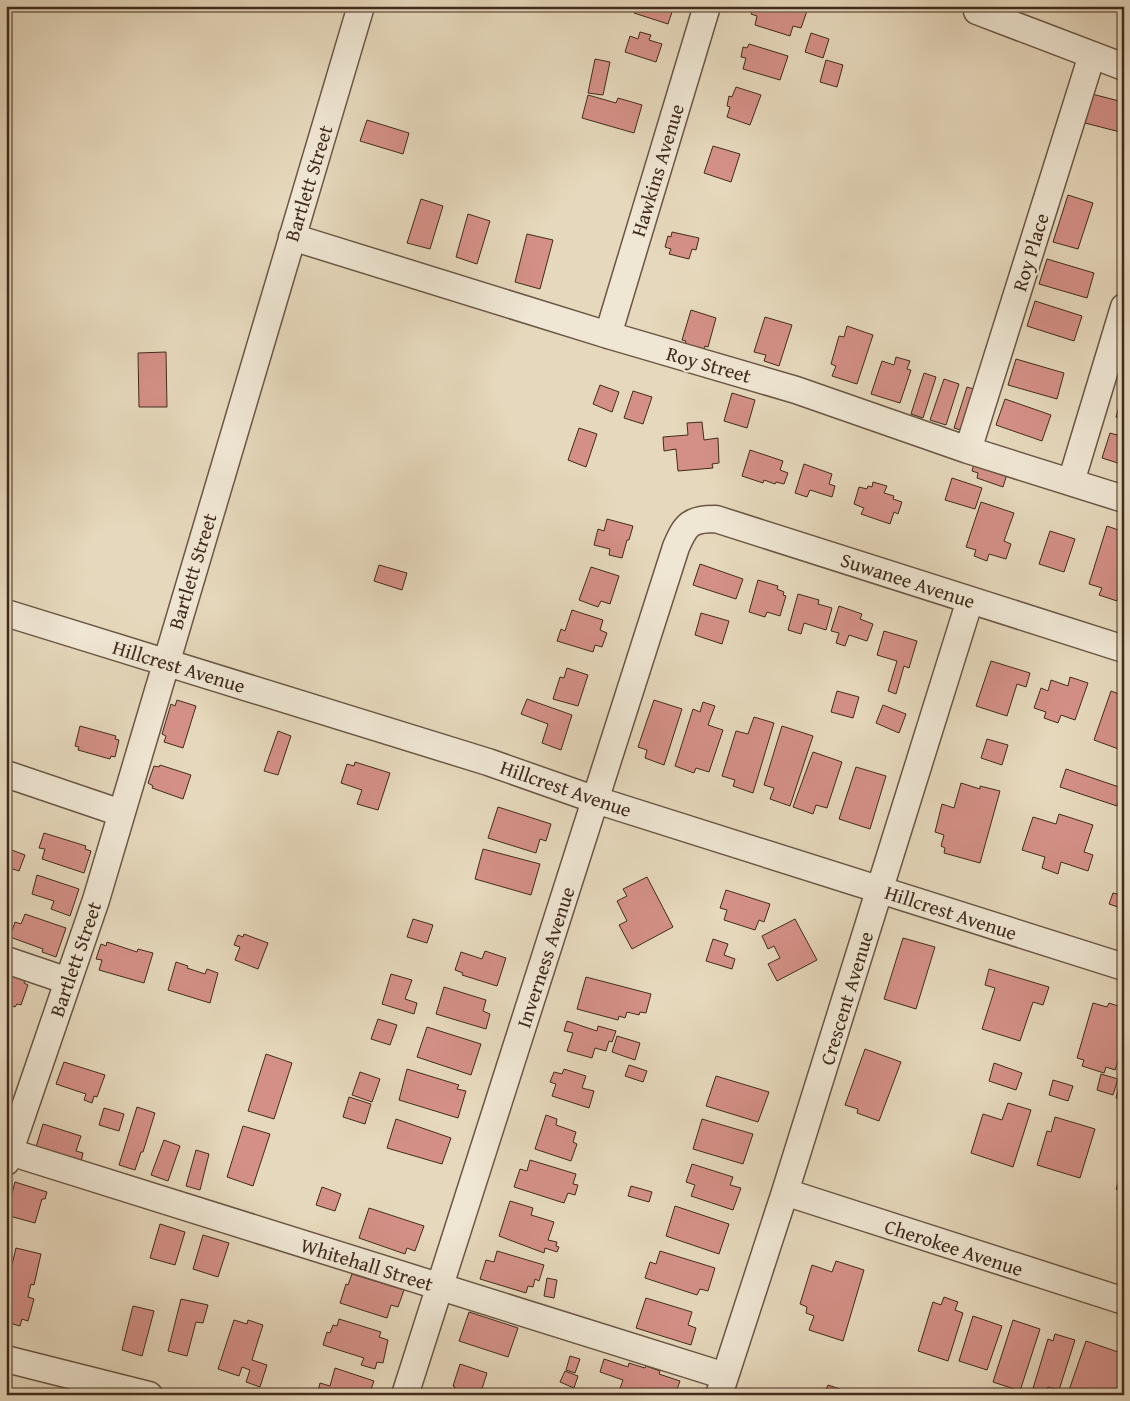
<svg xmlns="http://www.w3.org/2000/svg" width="1130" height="1401" font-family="'Gentium Book Plus',serif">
<rect width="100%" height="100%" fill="#e6d8bc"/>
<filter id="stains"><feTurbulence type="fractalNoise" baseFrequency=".004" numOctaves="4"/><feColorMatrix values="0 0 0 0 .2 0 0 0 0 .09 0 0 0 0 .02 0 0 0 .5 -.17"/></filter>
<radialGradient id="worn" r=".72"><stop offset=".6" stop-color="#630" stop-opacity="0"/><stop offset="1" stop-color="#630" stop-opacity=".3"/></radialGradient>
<!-- building -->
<path fill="#d49087" stroke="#412b1c" d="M637,6H665L673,9L668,24L634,13Z
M754,6H793L807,11L801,28L793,26L790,36L755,25L757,16L751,14Z
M640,32L651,35L649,40L662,44L656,62L625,52L630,36L638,39Z
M811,33L829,39L823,58L805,52Z
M749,44L788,56L780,80L743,69L746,58L741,57L743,47L747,48Z
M595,59L610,62L603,95L588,93Z
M826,60L843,65L837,87L820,82Z
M736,87L761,95L750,125L727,117L730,107L727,106L729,96L732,97Z
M1092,94L1123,102L1124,98V133L1085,123Z
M588,95L616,103L618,98L642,105L634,133L582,118Z
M367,120L409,133L403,154L360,141Z
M713,146L740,154L731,182L704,173Z
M1068,195L1093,203L1078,249L1053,242Z
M421,199L443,206L430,249L407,243Z
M468,214L490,221L477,264L456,257Z
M672,232L699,238L696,250L692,249L689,259L669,254L671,249L665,247L668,236L671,237Z
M527,234L553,240L540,289L515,282Z
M1047,259L1094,273L1087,298L1039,284Z
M1035,301L1082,316L1074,341L1027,326Z
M691,310L716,318L708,347L705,346L703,353L684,347L686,341L682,340Z
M765,317L792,325L779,366L764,361L766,355L754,352Z
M847,326L873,335L857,384L832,376L836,366L831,364L839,336L844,337Z
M166,352L167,407H139L138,353Z
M896,357L910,361L907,369L911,370L900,403L871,394L882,361L894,365Z
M1016,359L1064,373L1057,399L1008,385Z
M924,373L936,377L923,418L911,414Z
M944,379L959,384L946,425L930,420Z
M600,385L619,392L612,412L593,404Z
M967,387L980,391L967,432L954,428Z
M633,391L652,397L643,424L624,418Z
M732,393L755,400L747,428L724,421Z
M1123,393H1124V420L1116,417Z
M1005,399L1051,415L1042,441L996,425Z
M702,422L704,440L718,438L719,463L712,464L713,468L678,471L676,449L664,451L663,437L688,435L687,423Z
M579,428L597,434L586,467L568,460Z
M1110,433L1124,437V465L1102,458Z
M750,450L783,461L780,470L788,473L784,484L776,482L775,484L764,480L763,483L742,476Z
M804,464L832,474L829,484L835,486L832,497L810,490L807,497L795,493Z
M974,464L1007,474L1003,487L977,478L978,473L972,471Z
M952,478L982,488L975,509L945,500Z
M873,482L887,486L884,493L894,496L893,499L902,502L898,514L894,512L890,524L861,514L864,508L854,504L859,487L867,489L868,486L872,487Z
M981,502L1014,513L1004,541L1011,544L1006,559L989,554L987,561L974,556L976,550L966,547Z
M607,519L633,526L629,540H627L622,558L609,555L610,549L594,545L598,529L604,531Z
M1107,526L1124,532V581L1117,601L1099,595L1102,588L1089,584Z
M1050,531L1075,539L1064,572L1039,564Z
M700,564L743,579L736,599L693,585Z
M379,565L407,573L402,590L374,581Z
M591,567L619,576L610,604L601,601L598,607L579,600Z
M758,580L778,586L777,589L784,592L783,595L786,596L780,616L767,612L765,617L749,612Z
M798,594L819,600L818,604L832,608L826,630L804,623L801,634L788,630Z
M839,606L862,614L860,619L873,624L867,641L849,635L845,646L836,643L839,633L831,631Z
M572,610L603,620L600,630L607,633L602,647L595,645L593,652L557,641L561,629L565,631Z
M701,613L729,621L722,644L695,635Z
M884,631L917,641L909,668L904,666L896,694L888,691L897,661L877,655Z
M991,661L1030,673L1026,687L1017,684L1007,716L976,706Z
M567,668L588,675L578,706L553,699L560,677L564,678Z
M1070,677L1088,683L1075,720L1061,715L1058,723L1044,718L1046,712L1034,708L1041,688L1048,691L1051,680L1068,686Z
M837,691L859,697L853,718L831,712Z
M1111,691L1124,696V751L1094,740Z
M527,699L572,715L561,750L542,743L548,724L521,714Z
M177,700L196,706L183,748L164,742L166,736L162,734L171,704L175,706Z
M654,700L682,709L664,765L645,758L647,750L638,747Z
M703,702L715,706L708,725L723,730L709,772L696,768L694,773L675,766L693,709L700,712Z
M883,705L906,714L899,733L876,723Z
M754,717L774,723L753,793L733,786L735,780L722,776L736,731L748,734Z
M80,726L116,736L115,739L119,740L115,757L111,756L110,759L78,750L79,747L75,746Z
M782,726L813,736L790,806L770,799L774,788L764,785Z
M278,731L291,736L278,775L264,771Z
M987,739L1008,745L1002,765L981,758Z
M813,752L842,762L827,808L816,805L813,814L793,807Z
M355,762L390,773L378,810L357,804L362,790L341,783L347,764L354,766Z
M160,765L191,775L183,799L152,788L153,786L148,783L154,766L159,767Z
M856,767L886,776L870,829L839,819Z
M1066,769L1122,788L1117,806L1060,787Z
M961,783L980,789V786L1000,791L980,863L944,853L945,848L941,846L944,835L935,832L942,804L954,808Z
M498,807L551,824L546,841L540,839L536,853L488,838Z
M1059,814L1093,825L1084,852L1093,855L1088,871L1061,862L1058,874L1042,868L1045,857L1022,850L1033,817L1056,824Z
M44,833L86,846L85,849L91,851L84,873L42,859L45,849L39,848Z
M9,849L25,855L19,871L6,867V856Z
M483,849L540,864L531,895L475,879Z
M37,875L79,889L70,916L51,909L54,901L32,894Z
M647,877L673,927L632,949L619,925L627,921L617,901L627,896L623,889Z
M1124,889V909L1109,904L1113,893L1122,895Z
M726,890L770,904L764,922L759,920L755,930L724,920L727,910L720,908Z
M25,914L66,928L56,957L42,952L43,949L10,937L15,922L21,924Z
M413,919L433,925L427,943L407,937Z
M795,919L817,960L777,981L768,964L780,958L774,946L768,949L762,936Z
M244,934L268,943L258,969L235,960L240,947L234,945L238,935L243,937Z
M903,938L935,947L916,1009L884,999Z
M713,939L728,944L724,955L735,959L732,969L706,961Z
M107,942L137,952L138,949L153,953L144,983L99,970L102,960L96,959L101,944L106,946Z
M485,951L506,958L497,986L462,975L463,973L455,970L461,952L482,959Z
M176,962L188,966L187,968L205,974L207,969L218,973L210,1003L168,990Z
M989,969L1049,987L1043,1005L1033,1002L1020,1041L982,1029L995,988L985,985Z
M6,971L25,978L24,983L28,985L21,1005L17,1004L15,1007L6,1004Z
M391,974L412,980L405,999L417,1003L414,1014L382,1004Z
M586,977L651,994L646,1013L640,1012L639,1015L627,1012L625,1018L619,1016L618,1020L577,1009Z
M444,987L486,1000L483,1011L490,1014L486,1029L436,1014Z
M1093,1003L1107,1007L1109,1003L1124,1008V1050H1122L1115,1070L1106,1067L1104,1073L1082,1066L1084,1060L1077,1058Z
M378,1019L397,1025L390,1045L371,1039Z
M567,1021L597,1031L598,1026L616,1031L612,1042L609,1041L606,1051L595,1048L592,1058L567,1051L573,1033L564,1031Z
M427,1027L481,1044L471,1075L417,1057Z
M617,1036L640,1043L635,1060L612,1052Z
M865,1049L901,1062L879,1121L857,1113L858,1109L845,1105Z
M266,1054L292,1063L274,1119L248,1111Z
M64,1062L105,1075L97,1097L94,1096L92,1103L84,1100L86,1094L56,1084Z
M994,1063L1022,1073L1016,1090L989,1081Z
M629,1065L647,1071L643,1082L625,1076Z
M407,1069L459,1085L457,1089L466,1091L458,1118L399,1100Z
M564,1069L586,1076L582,1088L594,1091L589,1108L552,1096L556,1084L550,1082L554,1072L562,1074Z
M360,1072L380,1079L372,1102L352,1095Z
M1101,1074L1118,1079L1113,1095L1097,1090Z
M716,1076L769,1092L758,1122L706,1106Z
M1121,1077L1124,1078V1100L1116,1098Z
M1053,1080L1073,1086L1068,1101L1049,1095Z
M349,1097L371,1104L365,1124L343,1117Z
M1008,1103L1031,1110L1013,1167L971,1153L983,1114L1002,1120Z
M137,1107L155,1113L143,1152H141L135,1170L119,1165Z
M104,1108L124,1114L119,1131L99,1125Z
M546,1115L557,1119L556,1125L576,1132L573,1142L577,1144L571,1161L535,1149Z
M1055,1117L1095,1129L1080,1178L1037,1165L1047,1131L1051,1132Z
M396,1119L451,1138L442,1164L387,1148Z
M702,1119L753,1134L743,1164L693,1149Z
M43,1124L81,1136L76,1151L83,1153L81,1162L36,1147Z
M243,1126L270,1134L253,1186L227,1177Z
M164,1140L180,1146L168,1181L151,1175Z
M196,1150L209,1154L200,1190L186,1186Z
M530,1160L576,1174L573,1184L578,1185L575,1195L568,1193L564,1203L514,1187L520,1169L527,1171Z
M692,1164L733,1177L730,1185L741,1188L733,1210L691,1196L695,1185L686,1182Z
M1121,1175L1124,1176V1192L1116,1189Z
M15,1182L47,1192L45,1199H42L35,1223L6,1215Z
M631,1186L652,1192L649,1202L628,1196Z
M322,1187L341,1194L335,1211L316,1205Z
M510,1201L533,1208L531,1215L554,1222L548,1240L557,1242L556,1246L559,1247L557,1252L545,1248L544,1253L499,1236Z
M675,1206L729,1224L719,1254L666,1236Z
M369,1208L424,1226L415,1251L407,1248L405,1254L359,1238Z
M160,1224L185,1232L175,1265L150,1258Z
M203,1235L229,1243L218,1277L193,1269Z
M16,1248L41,1254L34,1285L31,1284L28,1297L34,1299L28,1321L22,1319L20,1326L6,1322V1276L9,1277Z
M497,1251L544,1265L539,1281L535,1279L533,1287L528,1286L526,1293L480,1279L486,1260L494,1262Z
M660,1251L715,1268L708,1291L700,1289L697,1295L645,1278L650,1262L656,1264Z
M836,1261L864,1270L843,1341L809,1330L814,1316L806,1313L807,1307L800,1304L812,1265L832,1272Z
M352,1274L404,1290L398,1307L391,1305L387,1318L340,1303L346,1284L348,1285Z
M547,1278L557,1280L554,1298L544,1296Z
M944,1297L958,1302L955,1310L963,1313L948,1361L918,1351L933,1302L941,1305Z
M646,1298L692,1312L688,1325L696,1328L691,1345L636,1328Z
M181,1299L208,1305L203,1323L196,1322L187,1356L168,1351Z
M133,1306L154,1311L142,1356L122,1350Z
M469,1312L518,1328L508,1357L459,1341Z
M973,1316L1002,1326L987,1370L959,1361Z
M339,1319L381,1332L379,1337L388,1340L383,1363L377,1362L375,1369L361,1365L364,1358L323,1345L327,1332L330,1333L333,1325L337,1326Z
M234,1320L247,1324L248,1320L263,1325L252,1360L267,1365L260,1387L246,1382L250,1370L242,1367L239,1376L218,1369Z
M1013,1320L1040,1329L1020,1391L993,1382Z
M1055,1334L1075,1340L1059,1390L1048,1387L1046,1395H1031L1048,1339L1053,1341Z
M1086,1341L1124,1354V1378L1118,1395H1095L1088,1393V1395H1073L1068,1393Z
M570,1356L580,1359L575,1373L566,1370Z
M604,1359L628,1367L629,1363L645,1368L646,1366L660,1371L659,1374L680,1381L675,1395H631L619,1391L623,1380L600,1372Z
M460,1364L487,1373L480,1395H453L455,1387L453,1386Z
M335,1368L374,1381L369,1395H317L320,1383L330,1386Z
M565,1371L578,1376L574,1388L560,1382Z
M828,1385L849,1392L848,1395H824Z"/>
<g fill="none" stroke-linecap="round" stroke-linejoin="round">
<!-- minor casing -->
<g stroke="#6a5644" stroke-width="29">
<path id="minor" d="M977,11L1124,67
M292,237L608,335L796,390L968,450L1124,499
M608,335L707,6
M968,450L1092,55
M1071,482L1124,307
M6,613L488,762L596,800L1124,967
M6,774L121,813
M6,960L68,981
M10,1152L725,1376
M6,1162L96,900L361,6
M785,1192L1124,1301
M6,1359L149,1395
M405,1395L676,547C686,524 690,519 716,519L1124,649
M719,1395L785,1192L970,600"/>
</g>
<!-- minor -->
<use href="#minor" stroke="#efe6d3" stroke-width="26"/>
</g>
<g text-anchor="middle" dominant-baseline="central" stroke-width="4.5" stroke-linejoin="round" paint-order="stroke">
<!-- street labels -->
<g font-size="20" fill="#412b1c" stroke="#efe6d3">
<text transform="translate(657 170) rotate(-73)">Hawkins Avenue</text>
<text transform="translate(308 183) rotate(-73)">Bartlett Street</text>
<text transform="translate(1030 252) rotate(-73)">Roy Place</text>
<text transform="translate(709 364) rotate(16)">Roy Street</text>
<text transform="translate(192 571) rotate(-73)">Bartlett Street</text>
<text transform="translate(908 580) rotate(18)">Suwanee Avenue</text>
<text transform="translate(179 666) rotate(17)">Hillcrest Avenue</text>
<text transform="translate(566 788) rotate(19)">Hillcrest Avenue</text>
<text transform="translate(951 912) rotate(18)">Hillcrest Avenue</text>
<text transform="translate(545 957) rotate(-72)">Inverness Avenue</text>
<text transform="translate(75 959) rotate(-71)">Bartlett Street</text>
<text transform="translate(846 998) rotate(-73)">Crescent Avenue</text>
<text transform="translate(954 1247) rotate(18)">Cherokee Avenue</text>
<text transform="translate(367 1264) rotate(17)">Whitehall Street</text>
</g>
</g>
<!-- margin -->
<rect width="1130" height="1401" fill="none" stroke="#e6d8bc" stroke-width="25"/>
<rect x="8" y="8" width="1115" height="1386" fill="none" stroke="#412b1c" stroke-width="2.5"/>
<rect x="12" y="12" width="1105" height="1376" fill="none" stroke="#412b1c"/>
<rect width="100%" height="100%" filter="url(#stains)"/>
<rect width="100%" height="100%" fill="url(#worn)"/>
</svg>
